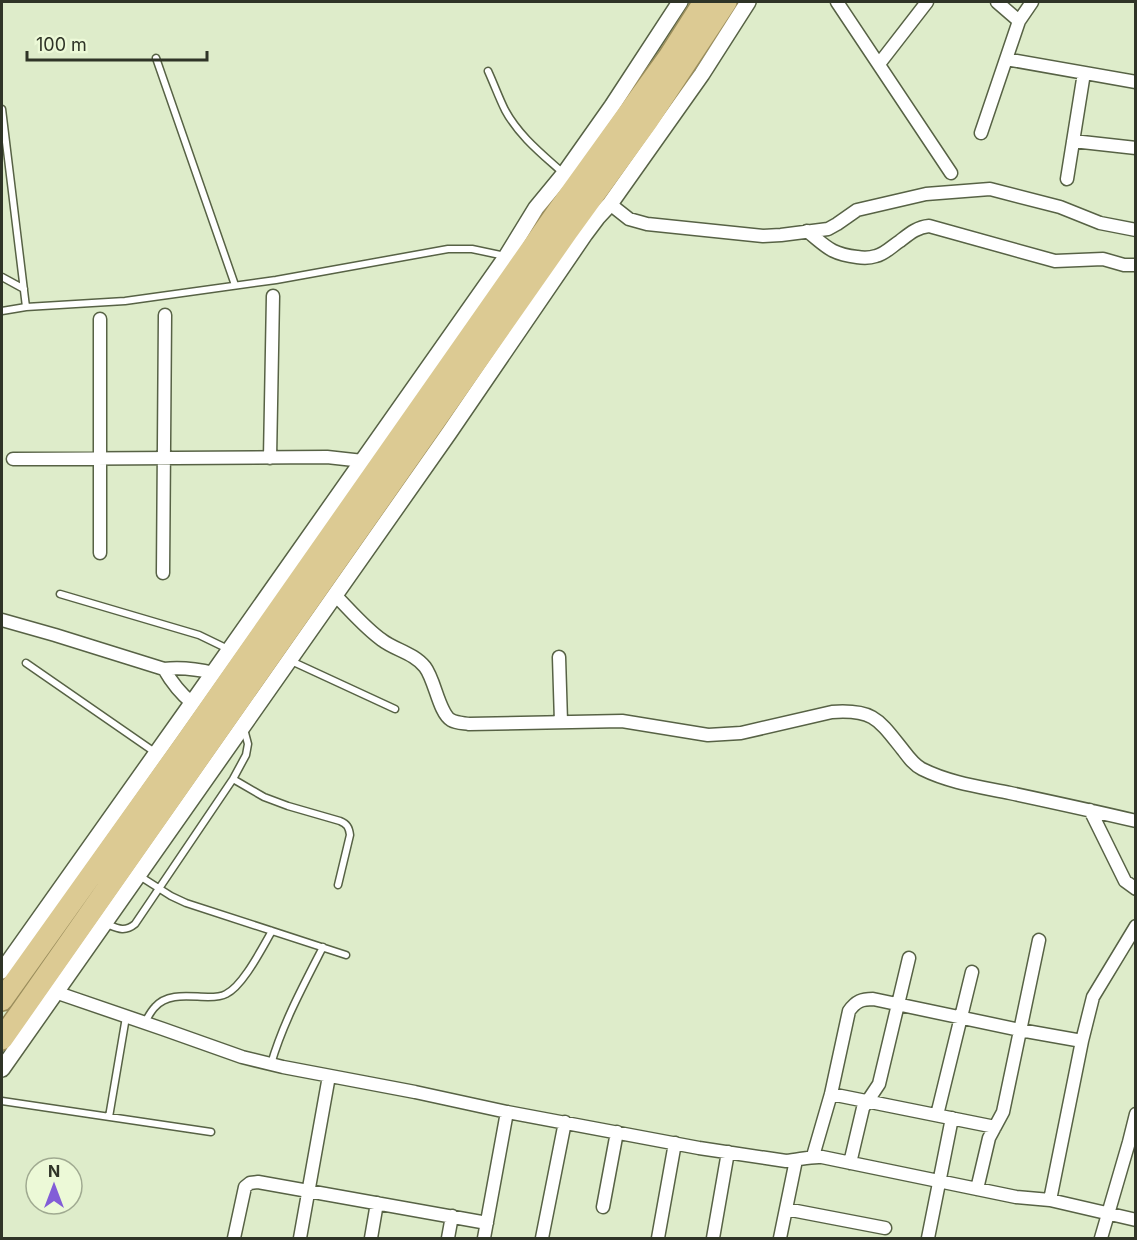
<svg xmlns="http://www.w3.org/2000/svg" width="1137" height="1240" font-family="Inter,sans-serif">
<rect width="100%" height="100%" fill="#deecca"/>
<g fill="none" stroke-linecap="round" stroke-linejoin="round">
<!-- service casing -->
<g stroke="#576245" stroke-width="9">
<path id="service" d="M156,58L235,285
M488,71C494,84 499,98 505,110C519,136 542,154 563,173
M2,109L26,307
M2,277L24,289
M2,311L26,307L125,301L276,280L448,249H472L505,256
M60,594L199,635L230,650
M289,660L395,709
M26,663L156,753
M233,779L264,797L288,806L340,821C347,824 349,827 350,835L338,885
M138,875L171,896L186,903L346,955
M104,923C117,928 124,933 135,924L233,779L246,755L248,744L244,729
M145,1022C148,1017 151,1011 155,1007C168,992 191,997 208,997C214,997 221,997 226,994C243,986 262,948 272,931
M271,1064C283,1023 303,986 323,947
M2,1101L211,1132
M109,1117L126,1017"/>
</g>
<!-- minor casing -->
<g stroke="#576245" stroke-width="15">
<path id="minor" d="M837,2L951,173
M997,2L1019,21
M1006,59L1136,82
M879,64L927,2
M981,133L1019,21L1032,2
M1073,141L1136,148
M1067,179L1084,73
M610,204L629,219L647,224L763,236L781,235L828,229L837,224L857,210L926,194L990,189L1060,207L1100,223L1136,230
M807,231C827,247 831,254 857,257C863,258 870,258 876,256C885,254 892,246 900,241C909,234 917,227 929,226L1055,261L1103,259L1124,265H1136
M100,319V553
M270,458L273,296
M13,459L327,457L363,461
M163,573L165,315
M335,595C350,610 365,628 382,640C395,650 414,653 425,667C435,680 439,713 451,720C456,723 463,723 469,724L622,721L708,735L741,733L832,712C874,709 879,720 903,750C909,758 914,765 922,769C950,783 981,787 1010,793C1052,802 1094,811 1136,821
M2,620L55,635L164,669C181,667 197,669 214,673
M559,657L561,722
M164,669C172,683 180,693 192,703
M1090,810L1125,881L1136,889
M55,992L163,1029L242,1057L283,1067L415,1092L507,1112L699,1148L786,1161C799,1160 810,1156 822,1157L1016,1197L1050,1200L1136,1220
M831,1094L995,1127
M937,1115L972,972
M813,1156L831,1094L849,1011C856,1001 862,999 873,999L1020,1030L1082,1041
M850,1163L863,1108L879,1084L909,958
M977,1189L989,1138L1003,1112L1039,940
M1050,1200L1082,1041L1093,997L1136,926
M603,1207L617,1132
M786,1209L885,1228
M234,1238L245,1187L250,1183L258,1182L487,1223
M300,1238L329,1076
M371,1238L377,1203
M448,1238L452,1216
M484,1238L507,1112
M542,1238L565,1122
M658,1238L675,1143
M713,1238L728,1152
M780,1238L796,1160
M928,1238L952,1118
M1101,1238L1129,1142L1136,1114"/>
</g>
<!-- tertiary casing -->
<g stroke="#576245" stroke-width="18">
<path id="tertiary" d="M2,971L192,703L506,257L536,208L564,174L612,106L680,2
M2,1069L449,433L585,234L597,218L610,204L702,74L748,2"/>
</g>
<!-- trunk casing -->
<g stroke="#9a8d5c" stroke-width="24">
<path id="trunk" d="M2,1000L184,745L558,211L669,57L704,2
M2,1039L567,232L648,120L726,2"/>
</g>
<!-- service -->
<use href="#service" stroke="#fff" stroke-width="6"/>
<!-- minor -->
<use href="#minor" stroke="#fff" stroke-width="12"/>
<!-- tertiary -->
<use href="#tertiary" stroke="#fff" stroke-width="15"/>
<!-- trunk -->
<use href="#trunk" stroke="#dcca93" stroke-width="21"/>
</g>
<!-- border -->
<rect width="1137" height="1240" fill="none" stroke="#2f3427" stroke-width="6"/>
<!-- north arrow -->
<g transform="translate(54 1186)"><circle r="28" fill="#ecf9d7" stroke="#a0aa91" stroke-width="1.5"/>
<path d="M0-4.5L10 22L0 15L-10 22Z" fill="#825dd7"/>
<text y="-9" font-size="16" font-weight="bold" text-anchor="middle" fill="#2f3427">N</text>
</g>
<!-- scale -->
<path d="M27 51v9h180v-9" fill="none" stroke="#2f3427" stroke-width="3"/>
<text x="36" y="51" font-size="18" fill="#2f3427" stroke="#ecf9d7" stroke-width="4.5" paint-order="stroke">100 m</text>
</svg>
